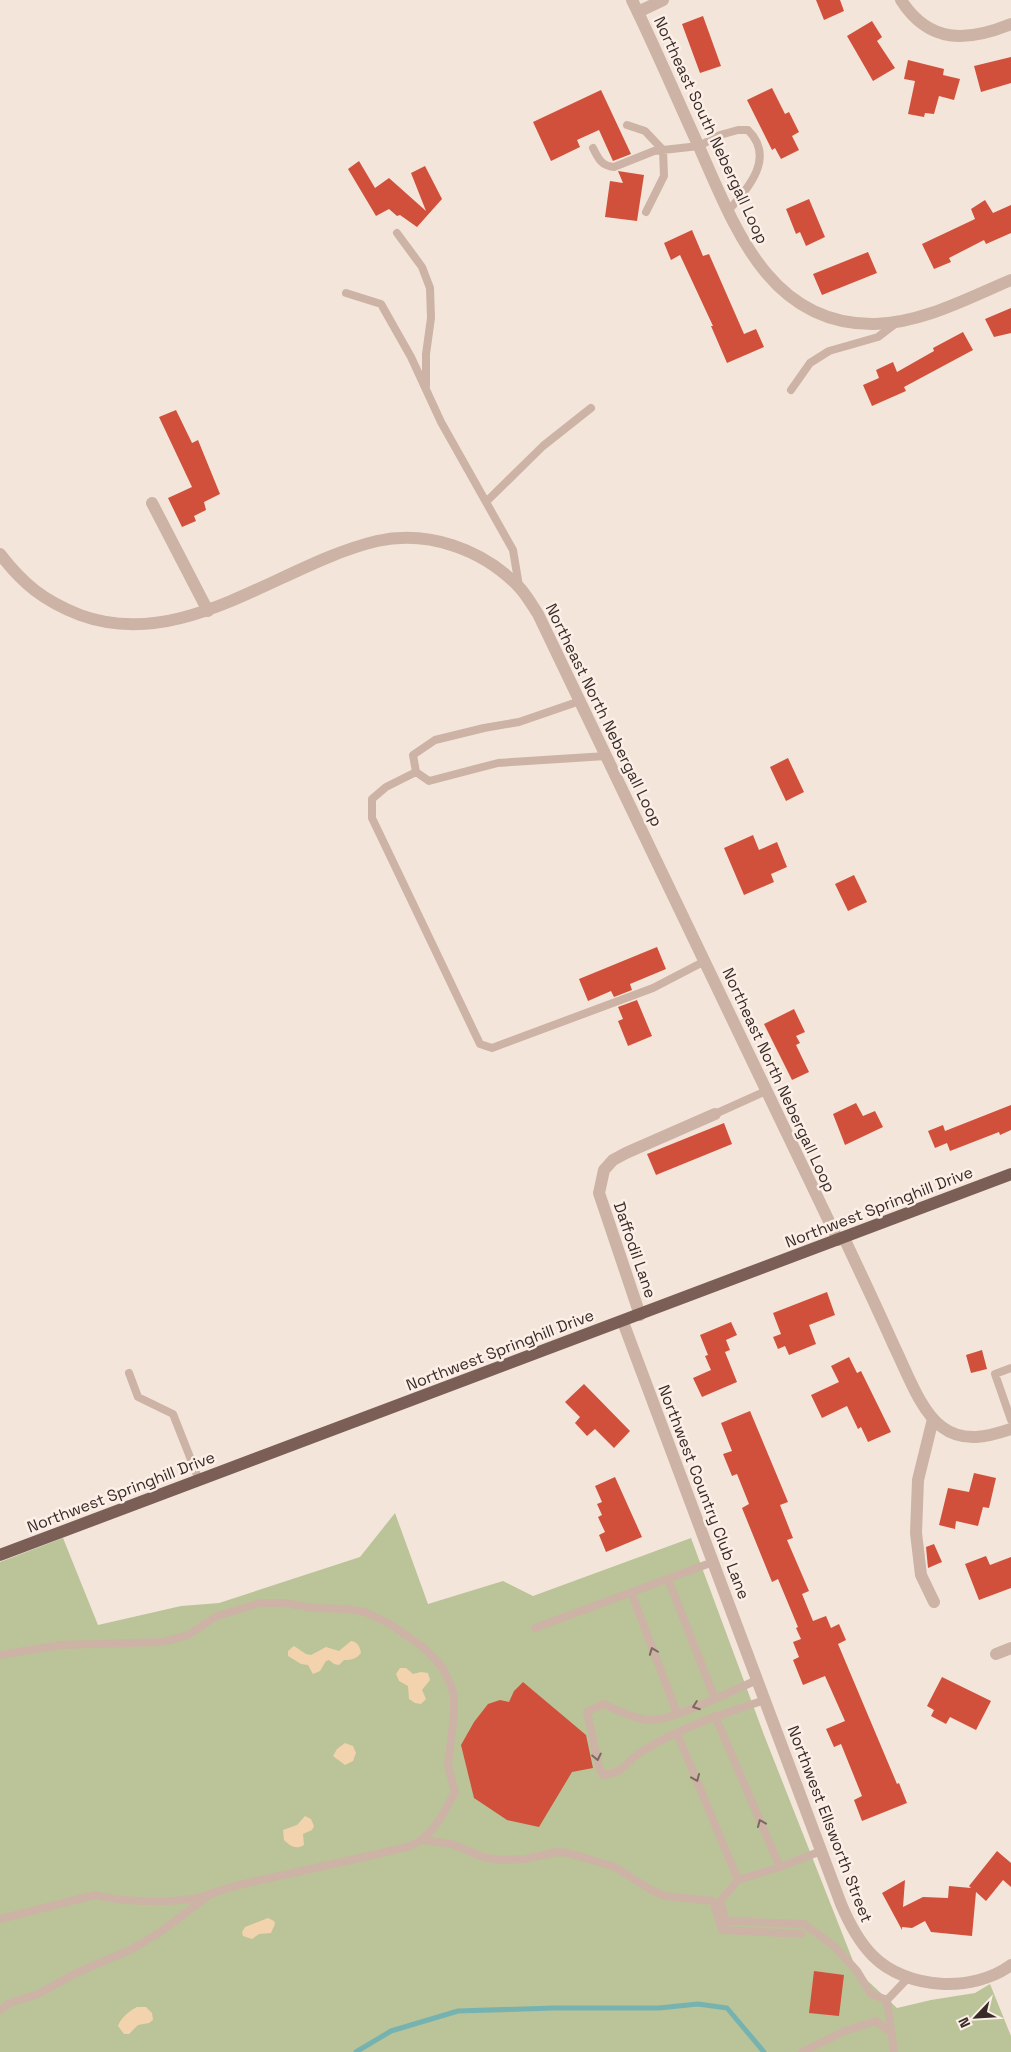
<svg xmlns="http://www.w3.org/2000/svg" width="1011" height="2052" font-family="'Space Grotesk',sans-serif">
<rect width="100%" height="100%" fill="#f4e5da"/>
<!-- green -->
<path fill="#bac498" d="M395,1513L428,1604L503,1581L533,1596L691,1538L764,1735L857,1971L897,2008L931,2000L975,1993L990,1984L1011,2036V2052H0V1562L63,1538L98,1625L181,1606L219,1603L360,1557Z"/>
<!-- sand -->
<path fill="#f2d3ad" d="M351,1641C358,1642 360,1647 361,1653C356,1659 352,1660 344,1660L339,1665L334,1664L329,1660L326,1661L320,1671L313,1674L308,1665L301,1664L288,1656V1651L294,1646L306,1654L311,1655L326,1647L339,1651Z
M400,1668H406L413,1674L421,1672L428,1673L430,1680L422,1690L426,1699L421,1704L415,1703L409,1699L408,1686L399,1681L396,1674Z
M345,1743L353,1746L356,1753L353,1761L345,1765L333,1756L337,1749Z
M305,1816L311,1819L314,1826L312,1830L303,1834L304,1845C296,1850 290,1846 284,1840L283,1830L297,1825Z
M268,1918L274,1921L275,1924L271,1933L259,1934L252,1939L243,1936L242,1932L245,1927Z
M137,2007H146L152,2013L153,2020L149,2023L138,2025L129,2034H124L118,2026C120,2019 130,2010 137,2007Z"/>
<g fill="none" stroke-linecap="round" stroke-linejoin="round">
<!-- stream -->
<path stroke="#76b3b0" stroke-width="5" d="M356,2052L391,2031L458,2011L554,2008H659L698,2004L727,2008L764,2052"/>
</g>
<!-- building -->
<path fill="#d1503b" d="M816,0H840L844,11L824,20Z
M703,16L721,66L700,73L682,24Z
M872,21L882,37L877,41L895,68L873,81L847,36Z
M1011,57V83L981,92L974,66Z
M908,60L944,69L943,75L960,79L954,100L939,96L934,114L925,113L924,117L908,114L915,81L904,79Z
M772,88L785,114L789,112L799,132L792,136L799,150L781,159L775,148L772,150L747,100Z
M601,90L631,154L613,161L599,130L577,140L580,147L551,161L533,122Z
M359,161L375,188L389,178L426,211L411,173L425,166L442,199L417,227L400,215L397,216L389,209L376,216L348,169Z
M618,171L644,175L637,221L605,217L610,181L623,183Z
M809,199L825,237L806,246L800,232L796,234L786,209Z
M985,200L993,213L1011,205V233L986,244L984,240L949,258L951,262L934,269L922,244L975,219L971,209Z
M692,230L703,256L709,254L744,334L756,329L764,347L727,363L711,326H713L680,255L671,260L664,243Z
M868,252L877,273L822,295L813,274Z
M1011,308V333L994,337L985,319Z
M963,332L973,350L904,387L906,391L872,406L863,385L879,378L876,370L893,362L897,372L934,351L933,348Z
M176,410L192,443L198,440L220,494L204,502L206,510L194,516L196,521L182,527L168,498L192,487L159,417Z
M788,758L804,792L786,801L770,767Z
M753,835L759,850L777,842L787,867L771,874L774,882L744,895L724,848Z
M854,875L867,902L848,911L835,884Z
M657,947L666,969L630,984L632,990L614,997L611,991L588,1001L579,979Z
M637,1000L652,1036L628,1046L618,1021L623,1019L618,1007Z
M794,1009L805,1032L796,1036L800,1043L796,1045L809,1072L792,1080L764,1024Z
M856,1103L863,1116L875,1111L883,1127L845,1145L833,1114Z
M1011,1105V1130L1000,1135L999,1132L950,1151L947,1143L935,1148L928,1131L943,1125L945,1131Z
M724,1123L732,1144L656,1175L647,1154Z
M827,1292L835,1315L809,1325L816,1344L789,1355L785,1346L778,1349L773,1337L781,1334L773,1313Z
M731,1322L737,1335L726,1340L730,1350L725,1352L737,1382L702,1397L693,1378L711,1370L705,1356L708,1355L700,1335Z
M982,1350L987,1369L971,1373L966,1355Z
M849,1357L857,1373L861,1371L891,1432L868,1442L861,1427L858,1429L847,1406L822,1418L811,1395L839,1382L831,1366Z
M584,1384L630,1431L614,1448L595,1429L587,1436L575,1423L580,1417L565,1402Z
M750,1411L788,1502L780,1505L793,1538L787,1540L809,1591L802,1594L813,1621L826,1616L831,1628L839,1624L846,1640L838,1644L897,1784L899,1783L907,1803L862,1821L854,1800L862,1796L841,1744L834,1747L826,1729L845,1721L825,1676L803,1685L793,1660L799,1657L793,1642L801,1639L796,1628L798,1627L778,1579L772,1582L742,1508L749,1504L737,1474L732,1476L723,1454L732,1451L721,1423Z
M974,1473L996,1478L989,1508L983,1507L978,1526L956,1521L955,1529L939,1525L948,1488L969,1492Z
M615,1477L642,1537L606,1552L599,1535L605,1532L598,1517L602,1515L597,1504L602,1502L595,1486Z
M934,1544L942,1562L928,1568L926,1547Z
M986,1556L990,1565L1011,1557V1588L979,1600L965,1564Z
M942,1677L991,1701L976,1730L950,1717L946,1724L931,1716L934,1710L927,1706Z
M523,1682L586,1735L593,1768L572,1772L539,1827L507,1820L474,1798L461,1745L474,1722L488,1704L500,1700L509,1702L514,1691Z
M997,1851L1011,1863V1887L1003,1880L986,1901L976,1892L972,1936L931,1932L925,1921L912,1928L902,1927V1930L882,1893L905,1880L903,1907L923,1897L948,1898L949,1886L971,1888L969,1886Z
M814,1971L844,1975L839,2016L809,2013Z"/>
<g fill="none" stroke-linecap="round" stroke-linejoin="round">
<!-- service -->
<path stroke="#cdb3a5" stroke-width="8" d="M627,125L645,131L663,150L664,176L646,212
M593,148C598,158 601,166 614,167L654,151L699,146L720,135L738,130H748C776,158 748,188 728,211
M397,233L422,267L430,288L431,318L426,354V386
M346,293L381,304L411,357L441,422L513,550L519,586
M791,390L810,363L829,351L878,337L895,324
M487,501L543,446L591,408
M580,701L519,722L484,728L435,740L413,755L416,772L429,781L498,763L606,756
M416,772L386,787L372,799V818L480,1044L492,1048L653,988L705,961
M715,1114L766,1091
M1011,1368L995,1374L1011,1420
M129,1373L138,1397L173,1414L199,1480
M668,1579L715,1699
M631,1592L677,1713
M535,1628L713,1562
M0,1655L60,1645L163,1642L188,1635L217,1616L260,1603H284L313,1608L347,1609L365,1612L390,1624L424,1648L442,1667L450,1683L454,1696V1715L448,1765L455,1792C443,1814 434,1835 411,1846C358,1859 305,1870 252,1882C235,1885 220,1891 204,1896C179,1904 120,1902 95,1895L0,1919
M757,1680C734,1690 671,1722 647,1720C633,1718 617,1710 603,1704L587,1712L599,1767L603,1775C625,1773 624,1763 641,1752C679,1728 722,1714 765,1700
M715,1716L780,1867
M677,1733L738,1880
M424,1840L451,1844L483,1857L499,1860L525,1859L557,1852L568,1853L615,1867L651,1890L665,1896L713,1901L722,1930L801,1934
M821,1851L780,1867L738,1880L720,1901L726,1921L804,1924L834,1946L857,1971L871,1994L887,2000L909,1977
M887,2000L894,2052
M0,2010L10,2003L38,1994L76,1973L130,1950L159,1933L207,1897
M802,2052L845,2031L876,2021L890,2032"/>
<!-- minor -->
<path stroke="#cdb3a5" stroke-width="12" d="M901,0C929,44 967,42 1011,24
M638,12L663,0
M152,503L208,611
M844,1238C861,1274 878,1310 894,1346C906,1370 920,1411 942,1427C963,1443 988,1437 1011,1429
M640,1315L599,1193L604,1170L613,1160L626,1153L715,1114
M623,1322L841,1904C849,1923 858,1941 873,1956C907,1990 973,1993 1011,1965
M933,1419L918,1480L916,1533L921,1575L934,1602
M996,1654L1011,1648"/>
<!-- tertiary -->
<path stroke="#cdb3a5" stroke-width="12" d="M632,0C656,49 677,99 700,149C735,228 770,326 875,324C922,323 968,298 1011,280
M0,554C23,584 44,601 80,615C184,653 280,564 377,541C428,530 482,549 518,586C526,594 532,605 538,614L838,1240"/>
<!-- primary -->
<path stroke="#7b5f56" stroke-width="12" d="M0,1555L1011,1174"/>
</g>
<!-- one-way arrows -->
<defs><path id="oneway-chevron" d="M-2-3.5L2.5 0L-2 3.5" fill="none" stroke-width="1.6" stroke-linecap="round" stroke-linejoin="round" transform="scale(1.25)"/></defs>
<g stroke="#7b6860">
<use href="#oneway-chevron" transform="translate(653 1651) rotate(-111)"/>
<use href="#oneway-chevron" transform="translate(696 1706) rotate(160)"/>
<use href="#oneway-chevron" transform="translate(597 1757) rotate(78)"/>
<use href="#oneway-chevron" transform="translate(696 1778) rotate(67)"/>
<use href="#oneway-chevron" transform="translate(761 1823) rotate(-113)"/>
</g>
<g text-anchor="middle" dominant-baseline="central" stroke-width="5" stroke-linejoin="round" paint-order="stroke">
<!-- street labels -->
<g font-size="16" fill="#382a27" stroke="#fbefe7">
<text transform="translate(711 130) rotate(65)">Northeast South Nebergall Loop</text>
<text transform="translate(604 715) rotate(64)">Northeast North Nebergall Loop</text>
<text transform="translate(779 1080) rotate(65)">Northeast North Nebergall Loop</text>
<text transform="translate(879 1207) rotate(-21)">Northwest Springhill Drive</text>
<text transform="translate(635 1250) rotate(71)">Daffodil Lane</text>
<text transform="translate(500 1350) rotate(-21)">Northwest Springhill Drive</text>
<text transform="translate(121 1492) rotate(-21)">Northwest Springhill Drive</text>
<text transform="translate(704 1492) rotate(69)">Northwest Country Club Lane</text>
<text transform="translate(830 1824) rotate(69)">Northwest Ellsworth Street</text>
</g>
</g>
<!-- north arrow -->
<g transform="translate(976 2017) rotate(245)" stroke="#fbefe7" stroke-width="4" paint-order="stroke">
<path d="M0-4L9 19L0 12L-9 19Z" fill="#382a27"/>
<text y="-8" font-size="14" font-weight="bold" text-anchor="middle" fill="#382a27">N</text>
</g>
</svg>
